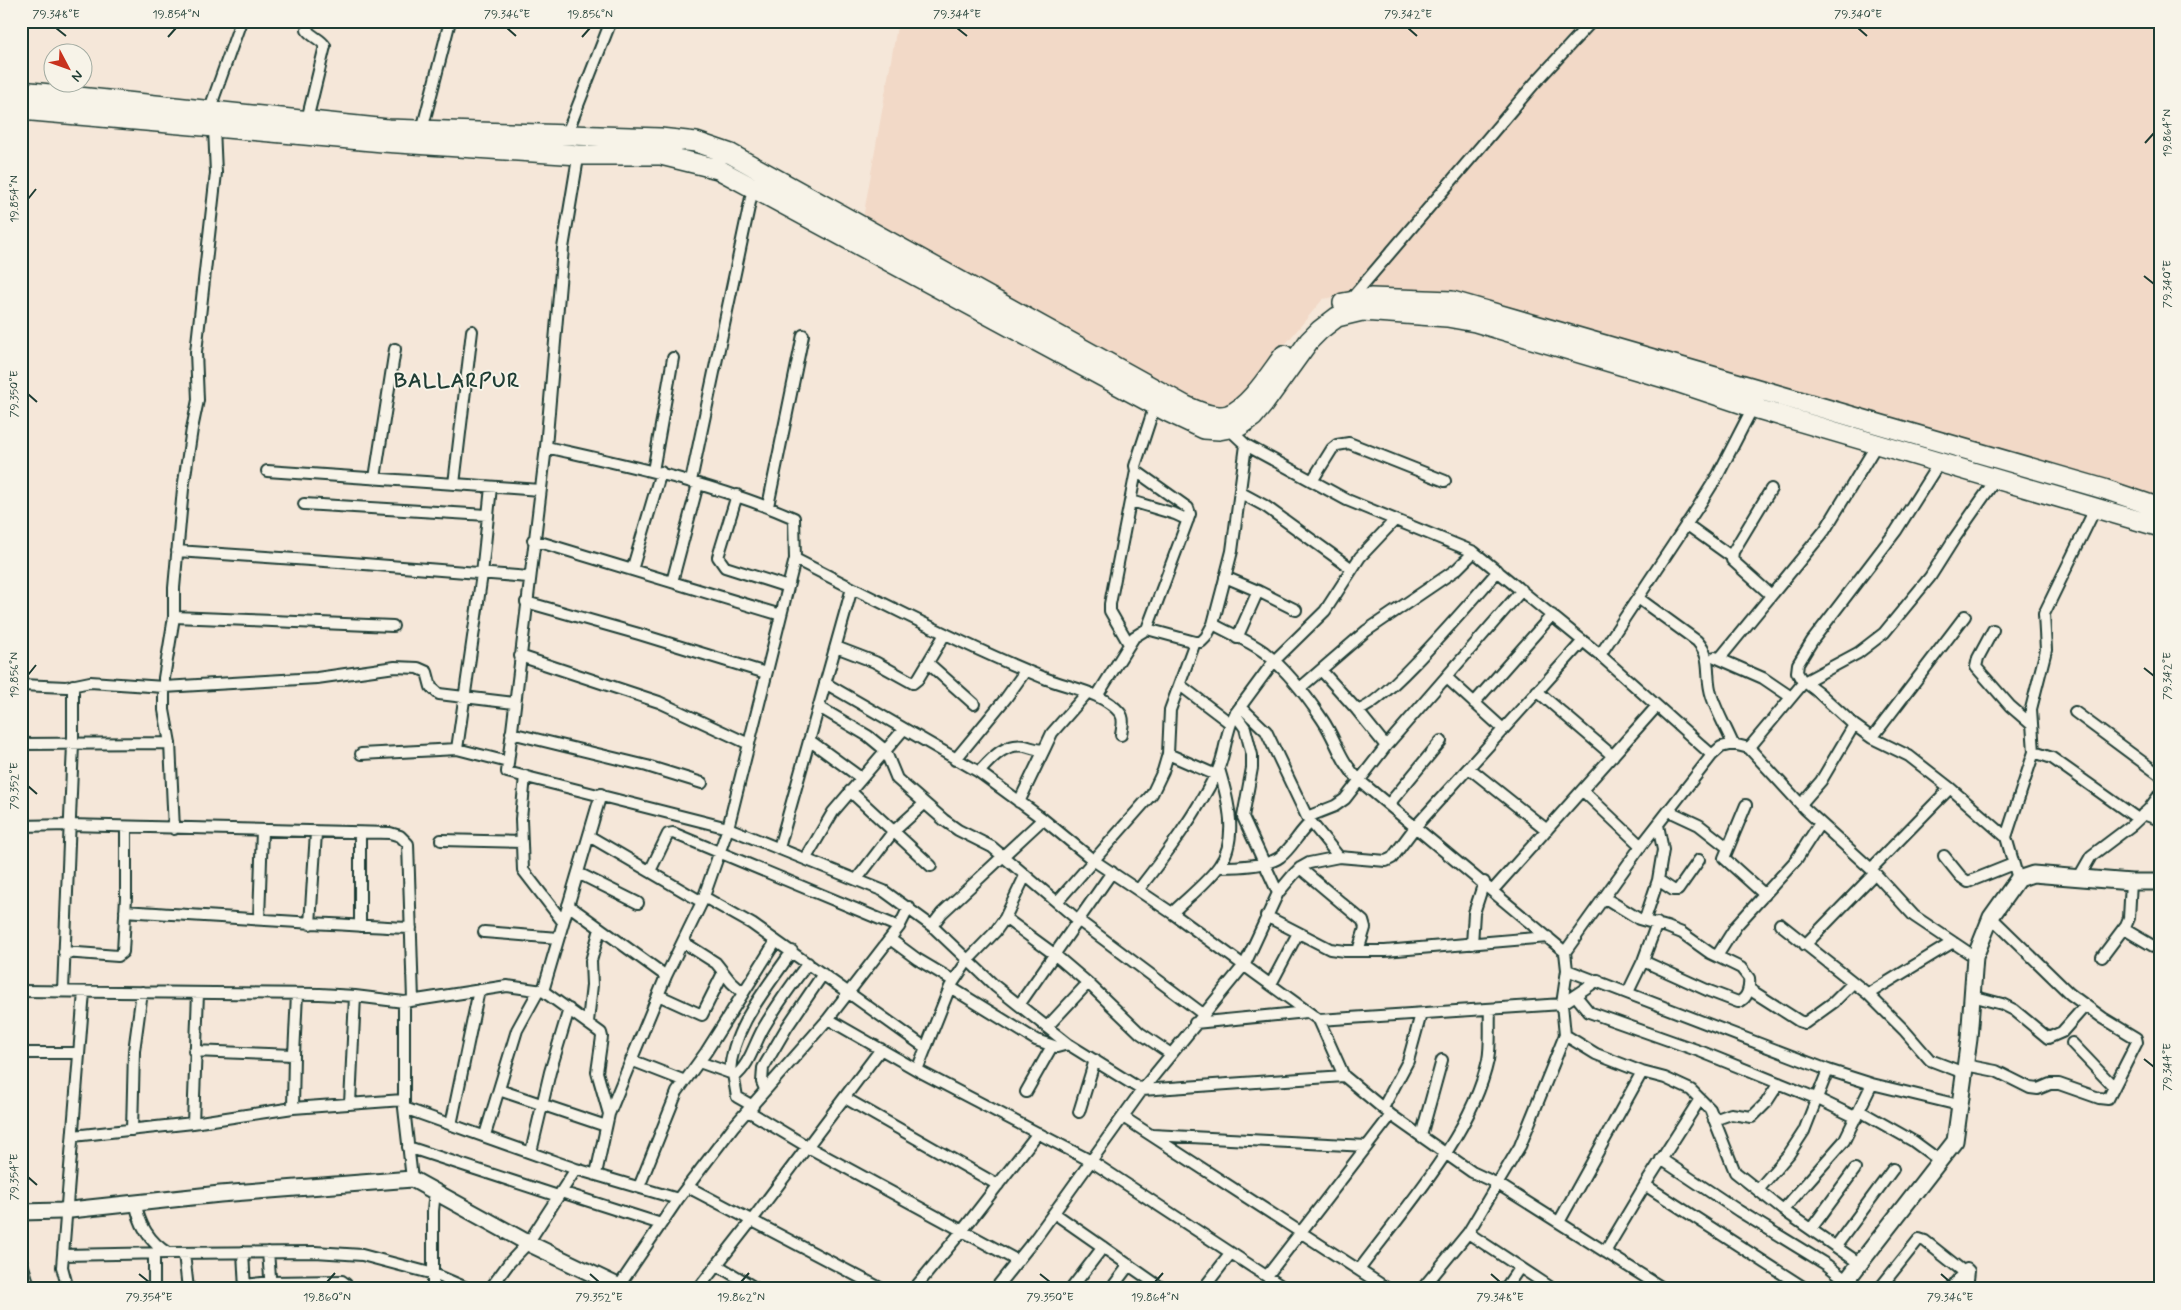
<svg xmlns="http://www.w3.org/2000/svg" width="2181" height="1310" font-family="Mynerve,sans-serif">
<rect width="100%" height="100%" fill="#f5e7d9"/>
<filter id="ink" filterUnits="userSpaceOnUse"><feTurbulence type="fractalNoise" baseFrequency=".02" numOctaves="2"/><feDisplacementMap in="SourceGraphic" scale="10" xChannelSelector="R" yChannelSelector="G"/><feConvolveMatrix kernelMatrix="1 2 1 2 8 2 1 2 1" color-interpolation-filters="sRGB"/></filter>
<g filter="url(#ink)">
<!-- built -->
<path fill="#f2d9c7" d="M898,21H2148L2160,25V506L1369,291L1323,299L1248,389L1227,409L1195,401L862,224Z"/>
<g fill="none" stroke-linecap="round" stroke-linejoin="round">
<!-- street casing -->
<g stroke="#1f3d34" stroke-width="14">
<path id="street" d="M209,111L241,21
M307,120L325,46C321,39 312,37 307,30L309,21
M422,130L450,21
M566,136L611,21
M579,152L563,248L546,447L507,772L728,828L884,891L932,926L995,986L1068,1044L1142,1090L1344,1076
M1350,300L1534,84L1592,21
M1228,426L1229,429L1246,445L1347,500L1474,552L1600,655L1712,755
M546,447C630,466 714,483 794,518L795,559
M1939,463L1896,531L1812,641L1798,664L1797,672L1801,679L1818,692L1854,725L1872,738L1909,756L1950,788L2006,837
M267,471L540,490
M653,471L673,358
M375,478L395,349
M691,481L753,188
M1312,481L1332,449L1337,445L1349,443L1445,481
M454,484L472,331
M1771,489L1733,552L1732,560L1771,595
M1241,493L1265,506L1352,569
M737,495L718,557L725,567L788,587
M1131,501L1175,514L1188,520
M304,504L487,515
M768,506L803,335
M1686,524L1732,557
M533,540L781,615
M177,551L339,562L529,577
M632,570L661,472
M1225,577L1258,591L1296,610
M672,582L698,484
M1638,598L1697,641C1714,660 1704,674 1712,697C1717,712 1726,728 1733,744
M526,602L639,634L766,673
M174,617L393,626
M1213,624C1229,633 1249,641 1264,652C1287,670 1306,695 1322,719C1337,741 1339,760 1360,781L1565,952
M1147,629L1190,514L1188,508L1136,471L1135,466L1155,405
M1993,630L1978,658L1976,667L2010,706L2032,725
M1237,638L1258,591
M1129,644L1110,611V604L1136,471
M836,647L875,662L913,683L918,679L945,634
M1600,655L1698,507L1718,475L1753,407
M520,656L659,702L749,744
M1715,657L1763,678L1791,697
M1720,658L1825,530L1877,444
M928,663L974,704
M1321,670L1357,710C1381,709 1477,594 1498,571
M1446,677L1503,729
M825,683L979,772
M21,685L66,687L90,682L164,687L317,678L395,667L418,668L427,672L431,687L439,694L514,703
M1180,685L1230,723
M1300,688L1366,631L1457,569L1474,552
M1537,691L1613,756
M1097,696L1134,637L1147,629L1195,642H1201L1206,637L1213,624L1222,590L1232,551L1246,445
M1474,703L1552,615
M819,707L868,736L885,750L897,779L944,820L958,830L992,847L1078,920L1203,1014
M1241,707L1266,731L1307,817L1339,857
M1357,710L1386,746
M2075,712L2160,775
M1235,714L1245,728L1252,755V768L1243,817L1278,893
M511,733L647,766L702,783
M1872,738L1965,616
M809,740L861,778
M21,744L170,743
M1749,748L1804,682L1858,653L1884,633L1930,577L1954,539L1996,479
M457,749L482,574L491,487
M2034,752L2052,758L2138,819
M361,754L457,749L508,762
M1168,754L1216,775
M955,760L1006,698L1026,670
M1469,768L1547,830
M525,776L521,819L523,870L563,922
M1582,790L1641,846
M850,791L931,866
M601,794L543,991L601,1033L602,1037L597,1072L609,1114
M1019,802L1044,750
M1389,804L1441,741
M1801,804L1821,781L1854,725
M1746,805L1724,858L1765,895
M1669,811L1699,825L1727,847
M2143,814L2160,820
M1307,817L1335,806L1345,799L1386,746L1522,590
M1043,819L1093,860L1172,913L1319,1020L1562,1004L1598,980
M21,826L69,825L390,833L400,836L408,844L413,1000
M174,829L170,743L164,710V678L174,617V588L183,489L192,429L198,400L196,352L216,173L214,128
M360,833V926
M589,836L702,902
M441,840L522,842
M779,848L852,588C915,619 977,651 1042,677C1067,688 1102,691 1120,713C1125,719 1122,728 1121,735
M1944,856L1961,877L1968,882L2013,864
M806,858L833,812L903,730
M1219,867C1233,867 1269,866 1280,857C1292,848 1299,832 1311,822
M1300,868L1363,921L1365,928L1358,951
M1871,869L1950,788
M650,871L668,834L673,833L899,927
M578,873L638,903
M2079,877L2091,856L2132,825L2149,809L2160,794
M857,879L893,832L924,804
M2018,879L2006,837L2034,752L2031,709L2046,650L2044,614L2096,507
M1658,880L1673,890H1678L1699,860
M1139,889C1168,852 1196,814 1217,772C1226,754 1225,732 1235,714L1274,661L1325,611L1360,557L1395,520
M1493,890L1657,706
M704,897L752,924L926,1048
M1605,898L1639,919L1667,927L1682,933L1710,953L1741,968L1749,978C1750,987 1748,999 1738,1002L1709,991L1643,961
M1057,902L1152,794L1163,771L1168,754L1170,710L1195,642
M568,905L666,976
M125,911C221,917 316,924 411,928
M1172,913C1187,898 1207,883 1219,866C1239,839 1228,799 1219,769
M1266,916L1330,949L1345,951H1385L1548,937
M1005,918L1054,954L1088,983L1140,1033L1171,1054
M259,919L262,830
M1645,919L1658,880L1663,850L1658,825
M310,924L316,833
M1780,924L1868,994L1953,942
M932,926L942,913L1043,819L979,772C991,759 1005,742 1025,746C1032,748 1036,750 1044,750L1052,733L1087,693
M2124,929L2153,946H2156L2160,943
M484,932L558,938
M890,939L917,959L954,981
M683,942L716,963L731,982L743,993
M1472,944L1474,913L1484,882
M1805,945L1875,873
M64,952L118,956L123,952L126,897V828
M1717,956L1736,926L1796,860L1820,823
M2102,957L2126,925L2129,918L2131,882
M1567,970L1828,1070L1872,1084L1959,1105
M1271,984L1298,933
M950,987L1036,1040L1057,1047L1068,1044
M1749,989L1799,1021L1805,1023L1834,1002L1853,983
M21,991L320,994L355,996L404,1002
M63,991L73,744V685
M1628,992L1643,961L1657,923
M1868,994L1904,1030L1930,1060L1964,1073
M658,995L702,1015L723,973
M1576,996L1589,1012L1702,1052L1818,1099L1857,1118
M1972,996L2002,1004L2014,1010L2048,1038L2062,1032L2085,1006
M1019,1005L1112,872
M828,1019L917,1070L1091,1161L1286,1289
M1319,1020L1344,1076L1391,1115L1472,1172L1498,1184L1664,1289
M588,1022L592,985L591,961L600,929
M1195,1023L1307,1012
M1047,1027L1088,983
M1565,1035L1596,1054L1642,1072L1665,1078L1691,1090L1710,1109L1735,1172L1783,1210L1859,1263
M2072,1043L2114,1087
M194,1051L294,1055
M21,1053H79
M631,1060L685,1081
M699,1062L733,1074L737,1097L753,1106
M1965,1065L1996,1071L2030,1088L2038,1089L2050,1084H2059L2099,1098L2108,1099L2137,1042L2136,1038L2103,1018L2070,994L1991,917
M917,1070L950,987L968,960L995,932L1005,918L1025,876
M730,1072C732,1027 768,987 792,951
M734,1077C750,1065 754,1044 764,1027C777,1005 792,984 808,963
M765,1089L762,1082L763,1068L787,1027L823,974
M499,1090L606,1126
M1026,1092L1052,1046
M845,1098L998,1185
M350,1104L355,996
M404,1105V1002L507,986L543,991
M293,1108L294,1055L297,994
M1383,1108L1408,1061L1421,1014
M748,1111L808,1147L1018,1261
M1860,1111L1913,1141L1939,1160
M1079,1112L1095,1060
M1123,1117L1388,1289
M1714,1120L1731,1114L1752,1117L1766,1103L1779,1083
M193,1123L198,993
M451,1125L479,990
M132,1130L134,1051L142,992
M485,1135L517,1030L539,990
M1152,1135L1367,1146
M73,1136L193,1123L293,1108L403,1100
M1421,1136L1442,1060
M408,1147L558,1196
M531,1152L550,1072L569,1009
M1661,1159L1739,1211L1827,1265L1846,1280
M596,1174L609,1114L666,976L702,902L728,828L795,559L852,588
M412,1179L404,1108L576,1169L678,1199
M1645,1185L1806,1289
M639,1187L677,1092L706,1052L776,941
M688,1187L882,1289
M1758,1190L1789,1154L1804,1131L1828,1070
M561,1192L661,1224
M136,1203C138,1223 150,1243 168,1253L315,1252L362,1255L434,1274L469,1289
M1783,1210L1844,1141L1872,1084
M1054,1213L1163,1289
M1559,1222L1642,1072
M1811,1229L1855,1169
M1468,1233L1553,1289
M1836,1246L1893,1169
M243,1252L245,1289
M268,1252L271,1289
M1605,1252L1645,1185L1700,1099
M184,1253L188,1289
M63,1255L168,1253
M21,1260L30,1289
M717,1265L757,1289
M1359,1270C1404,1209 1472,1135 1488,1060C1491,1044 1489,1026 1490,1010
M1267,1276L1391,1115
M245,1285L270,1282L342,1281L346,1284L347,1289
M619,1286L678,1199L733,1127L828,1019L899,927L909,907
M68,1289L62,1267L84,992
M154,1289V1254
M433,1289V1211L435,1191
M490,1289L509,1263L528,1243L576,1169
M698,1289L752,1220L881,1049
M914,1289L962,1231L1038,1133
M995,1289L1035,1239L1142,1090L1245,964L1278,893L1293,875L1300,868L1309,863L1339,857L1386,861L1392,858L1416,826L1583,641
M1071,1289L1103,1247
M1111,1289L1129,1265
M1203,1289L1231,1253
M1422,1289L1468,1233L1520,1146L1565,1035L1562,1004L1567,970L1565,952L1641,846L1712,755L1721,747L1733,744L1749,748L1805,809L1871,869L1914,916L1975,957
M1505,1289L1520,1267
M1879,1289L1919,1239L1925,1241L1964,1272
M1951,1289L1967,1269L1969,1271L1967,1289"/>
</g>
<!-- secondary casing -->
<g stroke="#1f3d34" stroke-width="19">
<path id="secondary" d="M21,1212L61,1211L220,1194L412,1179L528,1243L624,1289
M1840,1289L1955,1141L1969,1039L1975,957L1991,917L2018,879L2033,874L2131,882H2160"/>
</g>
<!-- highway casing -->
<g stroke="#1f3d34" stroke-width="22">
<path id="highway" d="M21,91L388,129L660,138L696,142L731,154L1186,406C1198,411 1214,419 1228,415C1249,408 1271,372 1284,355
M21,110L383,142L579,155H661L718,169L1168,412L1204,429L1219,430L1240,426L1253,417L1263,405L1309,341L1320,330L1337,317L1362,311L1447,317L1475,322L1674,381L1761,410L2160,527
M1343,303L1371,298L1452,301L2104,489L2160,508"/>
</g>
<!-- street -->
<use href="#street" stroke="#f7f3e8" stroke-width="10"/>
<!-- secondary -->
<use href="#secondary" stroke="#f7f3e8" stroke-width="15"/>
<!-- highway -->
<use href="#highway" stroke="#f7f3e8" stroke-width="19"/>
</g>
</g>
<!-- ticks -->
<path fill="none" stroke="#1f3d34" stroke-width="2" d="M56,28L66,36M507,28L516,36M957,28L967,36M1408,28L1417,36M1858,28L1867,36M168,37L176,28M582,37L590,28M2145,143L2154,133M28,199L36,189M2144,276L2154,284M28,394L37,402M2144,668L2154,676M28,675L36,665M28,786L37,794M2144,1059L2154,1067M28,1177L37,1185M139,1274L149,1282M590,1274L599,1282M1040,1274L1050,1282M1491,1274L1500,1282M1941,1274L1950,1282M327,1282L335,1273M741,1282L749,1273M1155,1282L1163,1273"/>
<g text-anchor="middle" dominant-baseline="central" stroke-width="4" stroke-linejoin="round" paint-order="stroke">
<!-- district labels -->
<g font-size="21" font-weight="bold" letter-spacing="1" fill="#1f3d34" stroke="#f7f3e8">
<text x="457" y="381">BALLARPUR</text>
</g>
</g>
<!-- margin -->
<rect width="2181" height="1310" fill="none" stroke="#f7f3e8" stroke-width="55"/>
<!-- north arrow -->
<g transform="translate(68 68) rotate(131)"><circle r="24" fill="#f7f3e8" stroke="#a1aaa0"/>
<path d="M0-4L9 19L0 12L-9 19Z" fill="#c8321e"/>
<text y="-8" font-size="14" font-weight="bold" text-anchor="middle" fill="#1f3d34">N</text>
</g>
<rect x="28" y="28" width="2126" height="1254" fill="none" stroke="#1f3d34" stroke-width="2"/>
<g font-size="12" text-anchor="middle" fill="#1f3d34">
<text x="56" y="18">79.348°E</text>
<text x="176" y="18">19.854°N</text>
<text x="507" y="18">79.346°E</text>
<text x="590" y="18">19.856°N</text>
<text x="957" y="18">79.344°E</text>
<text x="1408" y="18">79.342°E</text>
<text x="1858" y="18">79.340°E</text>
<text transform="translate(2167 133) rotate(-90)" y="4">19.864°N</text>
<text transform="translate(14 199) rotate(-90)" y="4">19.854°N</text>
<text transform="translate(2167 284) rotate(-90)" y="4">79.340°E</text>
<text transform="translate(14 394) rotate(-90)" y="4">79.350°E</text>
<text transform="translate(14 675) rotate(-90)" y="4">19.856°N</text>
<text transform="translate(2167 676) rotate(-90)" y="4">79.342°E</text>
<text transform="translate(14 786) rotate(-90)" y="4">79.352°E</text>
<text transform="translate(2167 1067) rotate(-90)" y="4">79.344°E</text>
<text transform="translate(14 1177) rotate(-90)" y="4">79.354°E</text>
<text x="149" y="1301">79.354°E</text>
<text x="327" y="1301">19.860°N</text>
<text x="599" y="1301">79.352°E</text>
<text x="741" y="1301">19.862°N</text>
<text x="1050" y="1301">79.350°E</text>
<text x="1155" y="1301">19.864°N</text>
<text x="1500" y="1301">79.348°E</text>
<text x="1950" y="1301">79.346°E</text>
</g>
</svg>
